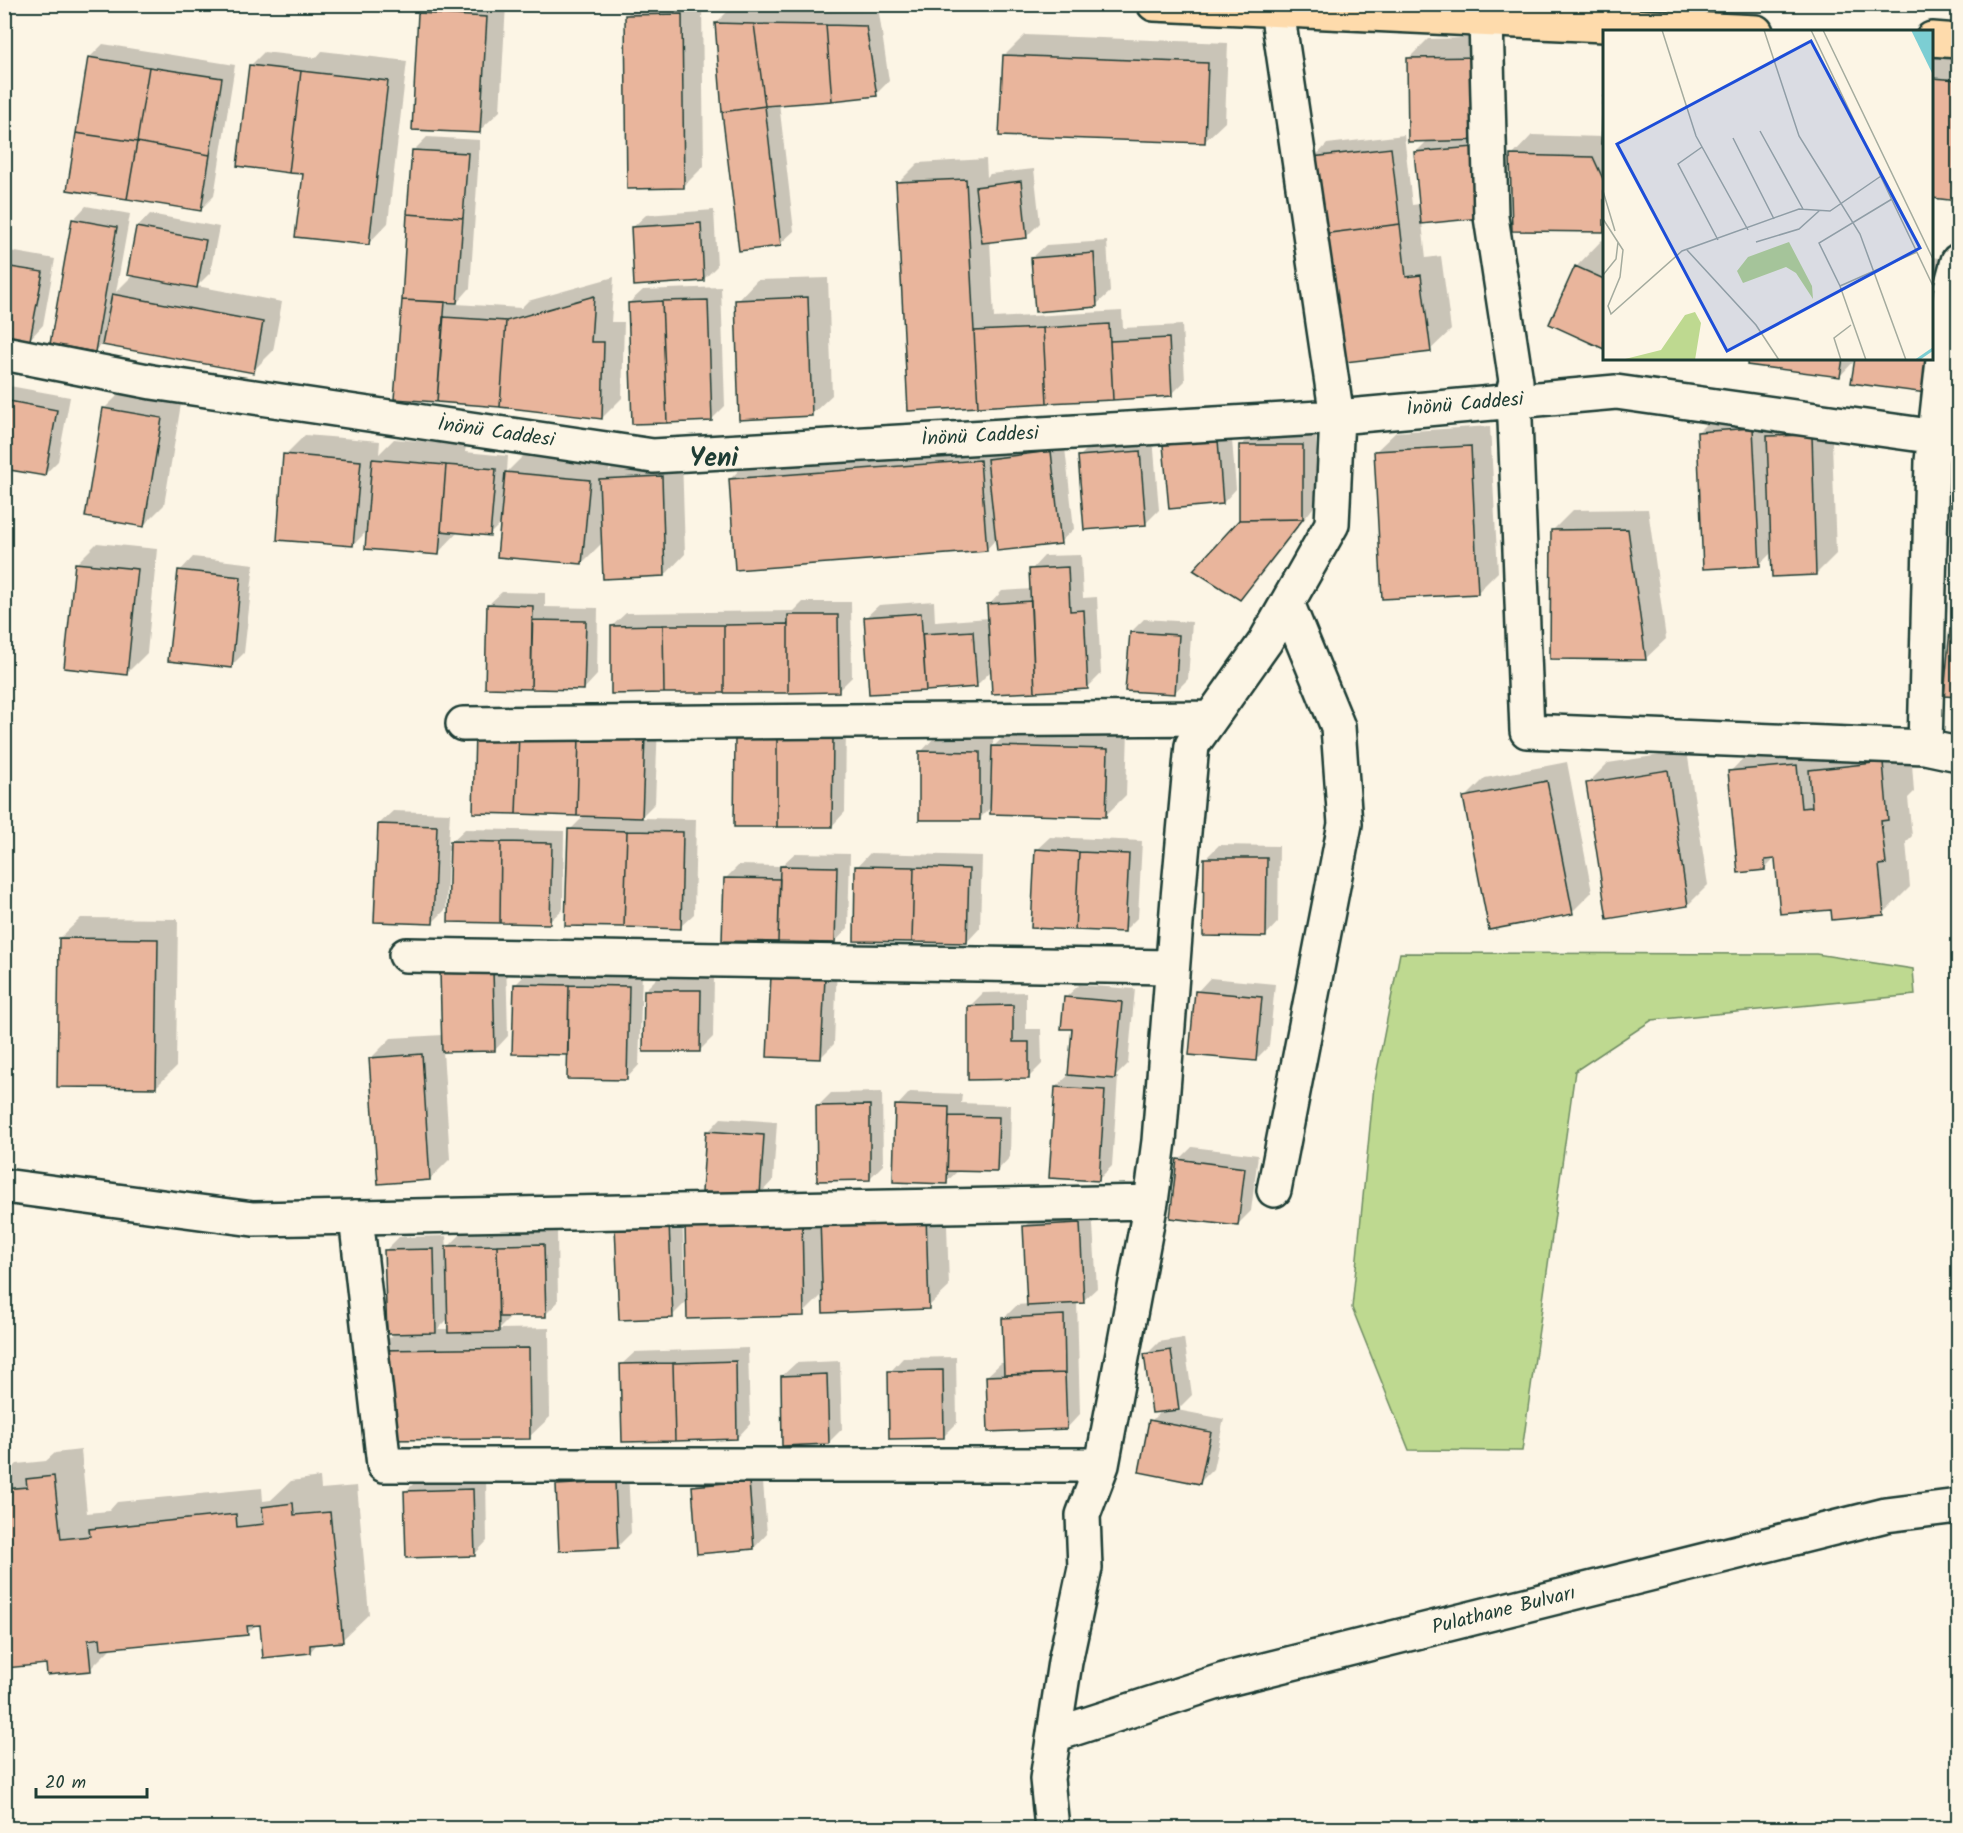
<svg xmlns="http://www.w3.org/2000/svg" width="1963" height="1833" font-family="Kalam,sans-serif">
<rect width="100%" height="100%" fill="#fcf5e5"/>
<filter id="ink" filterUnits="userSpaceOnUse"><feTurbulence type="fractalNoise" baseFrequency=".0167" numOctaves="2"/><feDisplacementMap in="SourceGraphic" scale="12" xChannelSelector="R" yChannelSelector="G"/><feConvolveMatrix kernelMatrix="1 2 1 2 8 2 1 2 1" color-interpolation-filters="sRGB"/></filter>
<g filter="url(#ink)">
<!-- green -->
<path fill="#bed990" stroke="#6e8b62" stroke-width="1.5" d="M1400,953L1816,954L1913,969L1915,995L1652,1020L1575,1071L1522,1451L1409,1450L1352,1308L1374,1086Z"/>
<!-- shadow -->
<path fill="#0003" fill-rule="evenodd" d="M429,4H506L500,111L479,131L420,14Z
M637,4H702L704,166L684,186L626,16Z
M729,10L879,13L889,81L876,94L779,103L794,231L780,244L716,23Z
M1025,35L1228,43L1225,122L1204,142L1004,56Z
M1504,37L1506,118L1487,137L1422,223L1426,258L1441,256L1451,330L1430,350L1314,158L1327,144L1404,135L1412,205L1420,204L1415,153L1428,140L1408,59L1428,39Z
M103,44L235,65L214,196L200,210L69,189L90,57Z
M322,51L407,61L388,223L368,244L304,173L250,66L264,52L316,58Z
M1932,56L1958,59V199L1932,197Z
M1604,115V231L1514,230L1512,156L1532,135L1603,137Z
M427,137L480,140L470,288L456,304L521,308L528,301L614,277L611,322H624L622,398L602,418L500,405L396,398L414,150Z
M986,159L987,177L990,174L1034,169L1040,223L1027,236L990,241L994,318L1122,311L1123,328L1182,325L1185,381L1171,395L909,410L898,183L918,163Z
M86,206L130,214L116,292L133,275L137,228L150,214L219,227L210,273L197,286L282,302L273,351L253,371L105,340L95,351L73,220Z
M714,210L717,266L703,280L632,228L646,215Z
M1602,240L1604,241V347L1551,323L1576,267Z
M1107,241L1110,292L1096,305L1032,258L1046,245Z
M4,250L55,259L43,325L30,339L4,334Z
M1932,257L1958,261L1925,391L1856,359L1840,376L1750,358H1932Z
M828,278L832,395L811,415L737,301L757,280Z
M721,287L725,406L712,419L629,303L643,290Z
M4,385L70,397L58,461L44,475L4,467Z
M124,389L182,398L164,505L144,525L104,409Z
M1773,409L1774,431L1789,417L1831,415L1836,554L1816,574L1773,551L1759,565L1698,432L1718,412Z
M1490,426L1498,572L1478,592L1375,452L1396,432Z
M1231,428L1236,489L1223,503L1165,446L1178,432Z
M1316,432V504L1253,585L1239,598L1241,446L1254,433Z
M305,435L380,441L379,454L394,439L466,445L465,452L508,456L507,472L526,453L610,461L609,472L621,459L682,457L685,554L665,575L603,542L582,563L501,523L490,534L458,532L438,553L368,530L353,545L285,455Z
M1153,438L1159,510L1145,524L1080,456L1093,443Z
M1064,439L1074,529L1060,542L997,538L986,550L730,479L757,453Z
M1648,509L1666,639L1645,659L1553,530L1573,510Z
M97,543L157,549L147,653L127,673L77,563Z
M1081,555L1083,598L1097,597L1101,674L1087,688L992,670L976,686L865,618L879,605L934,601L935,622L989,618V605L1002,591L1032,589L1031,570L1044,556Z
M193,557L254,564L244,653L231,666L180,571Z
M502,592L545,593V607L598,608L597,675L584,689L488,605Z
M803,602H851L852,677L838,691L612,626L626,613L794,611Z
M1144,619L1192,622L1188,679L1174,693L1131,632Z
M1958,623V695L1946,694L1951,630Z
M658,723L655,803L640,818L696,819L694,914L680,927L570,830L585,815L474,811Z
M846,723L845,812L832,826H736Z
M1014,727L1128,730L1126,795L1106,815L992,806L979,819L921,752L934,738L993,739V747Z
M1910,736L1914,792L1908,798L1912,836L1906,842L1910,887L1883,914L1832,908L1776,857L1765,869L1730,772L1756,745Z
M1687,751L1708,885L1688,905L1588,783L1608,763Z
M1567,762L1592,892L1572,912L1465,798L1485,778Z
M393,811L450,813L448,845L465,829L564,831L563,909L549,922L451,851H448L446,909L432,923L379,824Z
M1050,837L1142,841L1138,917L1124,931L1036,850Z
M1219,845L1279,846L1278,922L1265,936L1206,858Z
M795,853L850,854L848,928L835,942L725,879L739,865L781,866Z
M870,853L982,856L980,928L967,942L857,867Z
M81,918L178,919L176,1067L156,1087L60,938Z
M506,957L508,1036L495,1050L443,1051L450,1159L430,1179L371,1058L391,1038L443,1035Z
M837,965L834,1044L820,1058L772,976Z
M529,971L642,973L639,1065L626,1079L569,1054L515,985Z
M658,977H714L713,1037L699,1051L645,990Z
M1210,978L1275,984L1269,1046L1255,1060L1197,992Z
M1079,985L1135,989L1128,1064L1115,1077H1118L1112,1166L1099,1179L1056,1087L1070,1074L1074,1028L1065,998Z
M1026,992V1029H1041L1042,1064L1028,1078L970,1006L983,993Z
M882,1092L883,1165L869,1179L818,1106L831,1093Z
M910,1092L962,1094L961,1103L1011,1105L1010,1157L997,1171L959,1170L946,1182L897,1106Z
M721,1118L777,1122L773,1180L760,1194L708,1132Z
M1192,1147L1258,1155L1251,1211L1238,1224L1179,1160Z
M946,1194L949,1287L928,1307L824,1293L803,1314L688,1300L672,1316L616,1226L682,1210L685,1292H688L687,1223Z
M1092,1210L1097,1288L1083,1301L1077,1302L1080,1414L1067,1428L987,1376L1001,1363H1005L1004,1318L1017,1305L1029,1304L1024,1227L1038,1213Z
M557,1231L558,1302L545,1315L511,1317L499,1329L549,1328L550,1417L529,1437L377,1350L395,1333L386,1250L399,1237L446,1236L447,1248L461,1234ZM449,1318V1329H438Z
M1184,1338L1192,1395L1177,1410L1224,1419L1213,1469L1200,1482L1151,1421L1161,1411L1146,1355L1159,1342Z
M748,1348L750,1424L737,1438L621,1365L635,1352Z
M956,1357L957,1423L943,1437L890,1372L903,1358Z
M840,1361L842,1429L828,1443L782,1376L796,1363Z
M81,1450L87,1513L109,1511L117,1502L262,1488L263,1501L271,1500L291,1481L320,1477L321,1489L357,1486L369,1614L342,1640L318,1643L310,1652L261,1623L257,1624L247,1633L113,1646L90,1669L47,1662L7,1666L4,1636V1477L17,1464L46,1461L55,1453Z
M762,1469L767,1534L754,1548L694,1487L707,1473Z
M628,1470L631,1533L618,1546L557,1485L571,1472Z
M486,1476L487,1541L474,1555L406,1491L419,1478Z"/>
<!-- building -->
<path fill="#e9b59c" stroke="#1f3d34" stroke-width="1.5" d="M418,13L487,17L480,133L412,130Z
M682,14L684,188L627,189L625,15Z
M715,23L754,24L765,106L722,112Z
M754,24L826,25L832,101L765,106Z
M826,25L866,26L877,96L832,101Z
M1003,55L1208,63L1205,143L999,136Z
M88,57L149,67L137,142L76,133Z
M1485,57L1486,140L1408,142L1407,58Z
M249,65L301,71L289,173L237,166Z
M149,67L222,78L210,155L137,142Z
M301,71L388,81L369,245L295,237L303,174L289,173Z
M1932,78L1958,80V201L1932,198Z
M1604,96V144H1601Z
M765,106L781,246L739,251L722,112Z
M76,133L137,142L127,199L67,190Z
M137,142L210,155L201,211L127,199Z
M1474,147L1481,218L1421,224L1414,152Z
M1391,148L1400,224L1322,234L1312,157Z
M412,150L468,153L463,218L407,214Z
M1510,155L1593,157L1604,181V232L1512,231Z
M966,179L978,407L908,411L896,182Z
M1021,181L1027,238L982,243L975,187Z
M407,214L463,218L457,303L402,300Z
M72,219L117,227L95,352L50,344Z
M701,223L704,281L634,286L631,227Z
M1400,224L1406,277L1421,275L1431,352L1337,363L1322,234Z
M136,227L206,240L197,288L127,275Z
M1094,253L1097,307L1035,312L1031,258Z
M4,266L43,272L30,340L4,336Z
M1575,266L1604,279V349L1549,324Z
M1932,280L1941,281L1932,353Z
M112,294L263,322L254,373L102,345Z
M594,296L591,342H604L602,419L500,407L506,321Z
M808,297L812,416L739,420L735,300Z
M402,300L445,302L437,402L394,399Z
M708,300L712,421L667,423L662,301Z
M662,301L667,423L632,424L628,303Z
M443,317L506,321L500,407L437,402Z
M1109,324L1113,400L1047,403L1043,328Z
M1043,328L1047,403L978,407L974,331Z
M1169,338L1172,396L1113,400L1110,341Z
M1748,358H1843L1840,377L1747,365Z
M1855,358H1931L1926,393L1851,383Z
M9,401L57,410L45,476L4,469V424Z
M103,408L162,418L144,527L85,517Z
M1753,428L1760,566L1703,569L1697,432Z
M1812,435L1816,575L1772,577L1767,436Z
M1218,440L1223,504L1169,509L1163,445Z
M1239,445H1303V519L1239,520Z
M1471,446L1478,594L1382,599L1374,451Z
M1051,451L1061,544L997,551L987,459Z
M1140,451L1146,525L1084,530L1078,456Z
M283,454L361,461L353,546L277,540Z
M372,459L446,465L439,555L365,549Z
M980,460L987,551L735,570L729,479Z
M446,465L496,469L490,536L441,531Z
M505,472L590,480L582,564L497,557Z
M662,476L665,576L603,579L599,479Z
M1303,519L1240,600L1193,570L1239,520Z
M1628,529L1646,660L1550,659L1551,530Z
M75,563L138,569L127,675L64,668Z
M1068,567L1070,611L1084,610L1088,689L1035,692L1029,569Z
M178,570L241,577L232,668L168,661Z
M1031,601L1035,692L992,694L987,604Z
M487,604L533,606L531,689L485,688Z
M921,613L926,691L869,694L864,617Z
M788,615H838L839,692L788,693Z
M532,620L586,621L584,690L531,689Z
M788,624V693H724V625Z
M663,625L664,693L611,694V626Z
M663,625H724V693H664Z
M1950,629L1958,630V697L1944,696Z
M973,631L977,687L926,691L922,634Z
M1130,632L1179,635L1175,694L1125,691Z
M475,731L519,732L516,814L473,813Z
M519,732L579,734L577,816L516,814Z
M579,734L645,736L642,818L577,816Z
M735,736H777V827H734Z
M777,736H833L832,827H777Z
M992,746L1108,749L1106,817L990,814Z
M919,751L980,752V820H919Z
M1883,762L1888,820L1881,821L1886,864L1879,865L1884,915L1832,920L1831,910L1780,914L1775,859L1765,860V870L1738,873L1728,771L1797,765L1801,808L1812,807L1809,770Z
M1668,770L1688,906L1607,919L1586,783Z
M1547,781L1573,914L1489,930L1463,797Z
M378,824L437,826L433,924L374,922Z
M568,829L627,831L624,927L565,926Z
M627,831L683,832L681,929L624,927Z
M450,841L501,842L500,923L448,922Z
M501,842L552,843L550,924L500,923Z
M1035,849L1079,852L1075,930L1031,928Z
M1079,852L1129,854L1125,932L1075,930Z
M1204,858H1267L1266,937L1203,936Z
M780,866L837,867L835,943L778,942Z
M855,866L914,867L912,942L854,941Z
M914,867L969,869L967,943L912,942Z
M724,878L780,879L778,942L722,941Z
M59,938L158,939L156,1088L57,1087Z
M493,969L495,1051L442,1052L440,971Z
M771,975L825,978L821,1059L767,1057Z
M514,984L569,985L568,1055L512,1054Z
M569,985L629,986L627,1080L567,1079Z
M644,990H701L700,1052H643Z
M1195,991L1262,997L1256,1061L1189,1055Z
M1064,997L1122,1002L1115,1079L1068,1075L1072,1029H1061Z
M1013,1005V1042H1029V1079L968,1080V1006Z
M422,1054L430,1180L378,1184L369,1058Z
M1055,1087L1105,1090L1099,1181L1049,1178Z
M870,1105V1180L817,1181L816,1106Z
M895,1105L949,1107L947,1184L893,1182Z
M949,1116L999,1117L997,1172L947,1171Z
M706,1131L764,1135L760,1195L702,1192Z
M1177,1159L1245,1168L1238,1226L1170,1218Z
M926,1214L929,1309L823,1313L820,1218Z
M802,1220L804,1316L687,1319L685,1223Z
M669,1223L673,1318L619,1320L615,1226Z
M1080,1223L1084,1303L1027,1306L1023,1226Z
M544,1244L546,1317H499L497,1245Z
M497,1245L499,1332L448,1333L446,1246Z
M434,1249L436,1333L387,1334L384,1250Z
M1064,1315L1065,1373L1004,1375L1002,1318Z
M529,1348L530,1439L376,1440V1350Z
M1171,1350L1179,1410L1152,1413L1144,1354Z
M736,1361L737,1439L675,1441L673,1363Z
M673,1363L675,1441L622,1442L620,1364Z
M943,1370L944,1438L889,1439L888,1371Z
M1065,1373L1067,1429L988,1432L986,1376Z
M827,1374L829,1444L782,1446L781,1376Z
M1149,1420L1211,1432L1200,1484L1139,1472Z
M54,1476L61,1539L90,1536L89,1529L236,1514L237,1527L264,1524L262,1507L293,1503L294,1515L330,1512L343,1642L310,1645V1653L263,1658L260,1625L247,1626L248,1635L101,1649L100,1638L88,1640L91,1671L47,1675L46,1664L6,1668L4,1489L27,1487L26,1479Z
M749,1481L754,1549L697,1554L692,1486Z
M615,1482L618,1548L559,1551L556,1485Z
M473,1489L475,1556L406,1558L404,1491Z"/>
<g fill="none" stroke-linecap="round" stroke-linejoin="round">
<!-- minor casing -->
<g stroke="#1f3d34" stroke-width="38">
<path id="minor" d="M1486,19L1491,217L1516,381L1511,401L1513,402L1515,420L1527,731L1925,747L1958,754
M4,353L152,382L653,456L1337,417L1616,392L1958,440
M463,724L1211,718
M1925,747L1932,461L1951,287L1958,261
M406,955L1172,967
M4,1186L253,1219L1151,1202
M1274,1190L1345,824L1338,727L1287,603
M356,1217L384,1465H1102
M1054,1735L1224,1680L1886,1515L1958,1506
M1052,1828L1047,1779L1065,1662L1085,1568L1083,1515L1102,1465L1151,1202L1159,1141L1178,898L1192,745L1265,642L1332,524L1337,417L1277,10"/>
</g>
<!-- highway casing -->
<g stroke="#1f3d34" stroke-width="38">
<path id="highway" d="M1154,4L1756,32
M1932,39L1958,41"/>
</g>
<!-- minor -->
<use href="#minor" stroke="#fcf5e5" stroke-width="33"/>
<!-- highway -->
<use href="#highway" stroke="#fedbac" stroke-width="33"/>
</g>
</g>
<g text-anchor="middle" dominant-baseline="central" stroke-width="4.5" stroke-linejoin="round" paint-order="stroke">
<!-- street labels -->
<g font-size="20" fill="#1f3d34" stroke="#fcf5e5">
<text transform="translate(1465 405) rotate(-5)">İnönü Caddesi</text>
<text transform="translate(496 433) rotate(8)">İnönü Caddesi</text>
<text transform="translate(980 437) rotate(-3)">İnönü Caddesi</text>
<text transform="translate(1504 1611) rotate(-14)">Pulathane Bulvarı</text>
</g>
<!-- district labels -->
<g font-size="26" font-weight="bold" fill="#1f3d34" stroke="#fcf5e5">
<text x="714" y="459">Yeni</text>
</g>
</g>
<!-- overview -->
<g transform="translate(1603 30)">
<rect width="330" height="330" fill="#fcf5e5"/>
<path d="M186,212L209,256L210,269L193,243L183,237L140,253L134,241L145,227ZM92,282L98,293L92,330H18L58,320L82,285Z" fill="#bed990"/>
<path d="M308,0H330V45Z" fill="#7cced3"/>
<path fill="none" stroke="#7cced3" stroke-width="3" d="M314,330L330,319"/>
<path fill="none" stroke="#a4ab9e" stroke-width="1.5" d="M59,0L93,106L145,200M161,0L196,106L257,204L303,330M208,0L330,256M220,0L330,229M157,101L200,179M130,108L171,189M99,117L75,134L115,210M0,161L12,201M0,189L20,220L17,247L5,276L8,284L79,221L196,179L227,181L278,146M153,212L196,199L216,181M84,220L153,295L176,330M0,245L13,229L15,212M237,256L314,222M238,330L231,308L248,295M263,330L237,256L216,213L289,169"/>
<path fill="#1d4ed8" fill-opacity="0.15" stroke="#1d4ed8" stroke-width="3" d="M208,11L317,218L124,321L14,114Z"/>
<rect width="330" height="330" fill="none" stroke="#1f3d34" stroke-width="3"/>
</g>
<!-- margin -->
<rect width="1963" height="1833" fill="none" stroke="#fcf5e5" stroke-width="24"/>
<rect x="12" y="12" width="1939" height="1809" fill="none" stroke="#1f3d34" stroke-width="2" filter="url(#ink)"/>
<!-- scale -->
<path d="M36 1788v9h111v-9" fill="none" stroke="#1f3d34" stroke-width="3"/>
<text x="45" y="1788" font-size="18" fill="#1f3d34" stroke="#fcf5e5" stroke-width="4.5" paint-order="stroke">20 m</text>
</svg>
